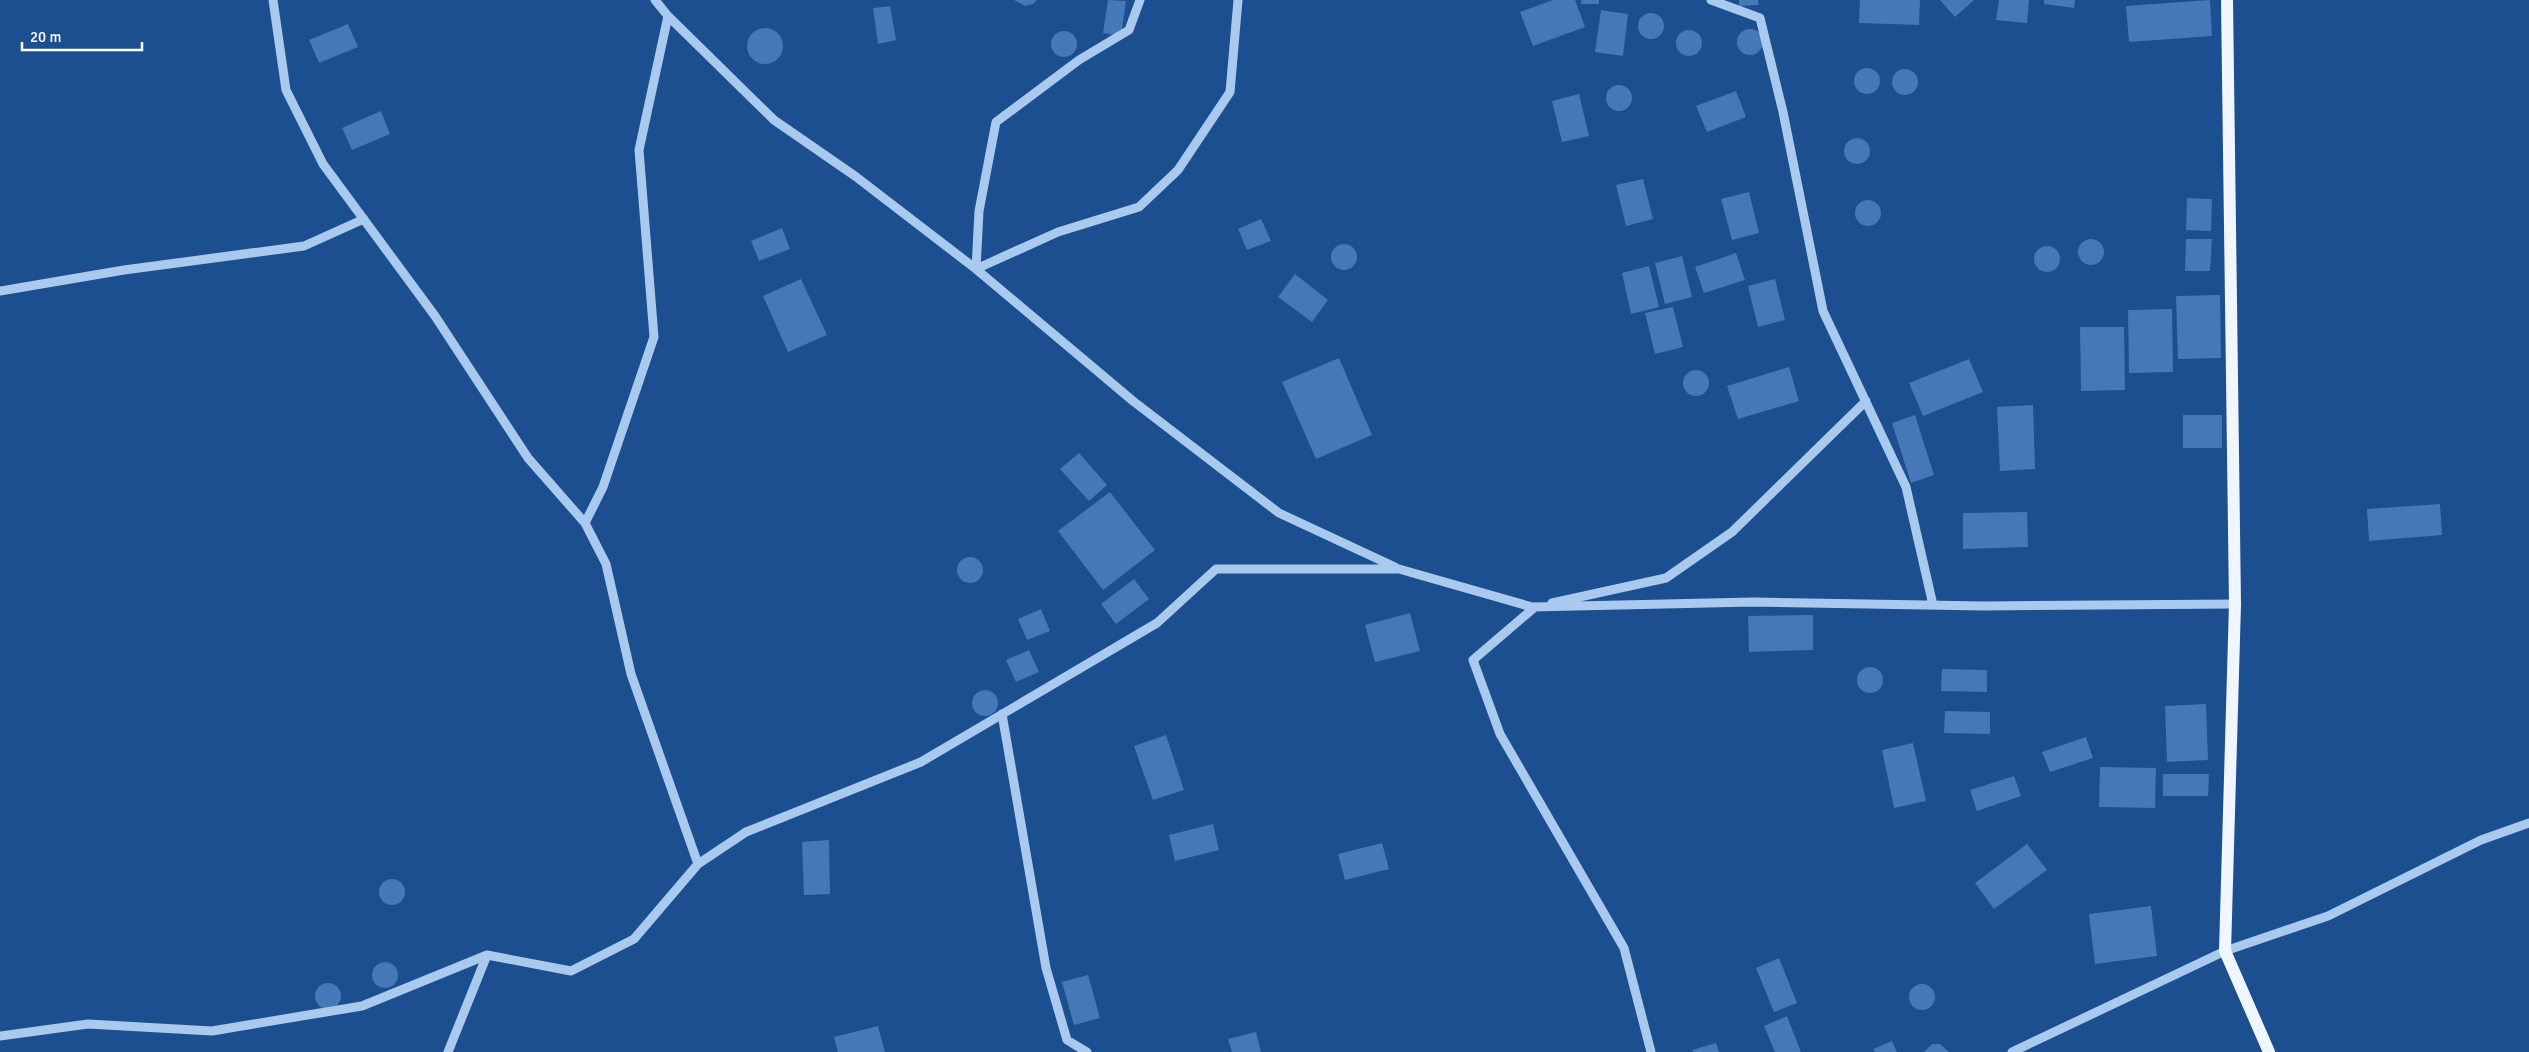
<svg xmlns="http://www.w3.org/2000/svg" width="2529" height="1052" font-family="Signika,sans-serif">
<rect width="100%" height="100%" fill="#1b4f8f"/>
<!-- building -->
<path fill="#4478b7" d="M1014,0H1037L1033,4L1025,6Z
M1108,0L1126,1L1121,36L1103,33Z
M1553,0H1575L1585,27L1533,46L1520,12Z
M1581,0H1599V4H1581Z
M1739,0H1758L1759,5L1739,6Z
M1860,0H1920L1919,25L1859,23Z
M1940,0H1974L1955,17Z
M1999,0H2029L2027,23L1996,20Z
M2044,0H2075L2074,8L2044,4Z
M2210,0L2212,36L2129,42L2126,6Z
M890,6L896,40L878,44L873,8Z
M1601,10L1628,14L1623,56L1595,52Z
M1638 26a13 13 0 1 1 26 0a13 13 0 1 1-26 0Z
M348,24L358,47L319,63L309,40Z
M747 46a18 18 0 1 1 36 0a18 18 0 1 1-36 0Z
M1737 42a13 13 0 1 1 26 0a13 13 0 1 1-26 0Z
M1676 43a13 13 0 1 1 26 0a13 13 0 1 1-26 0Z
M1051 44a13 13 0 1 1 26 0a13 13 0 1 1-26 0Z
M1854 81a13 13 0 1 1 26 0a13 13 0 1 1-26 0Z
M1892 82a13 13 0 1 1 26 0a13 13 0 1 1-26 0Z
M1606 98a13 13 0 1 1 26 0a13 13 0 1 1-26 0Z
M1736,91L1746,117L1707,132L1696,106Z
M1579,94L1589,136L1562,142L1552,101Z
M381,111L390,134L352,150L342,128Z
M1844 151a13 13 0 1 1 26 0a13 13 0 1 1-26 0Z
M1643,179L1653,219L1626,226L1616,185Z
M1749,192L1759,233L1732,240L1721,199Z
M2187,198L2212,199L2211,231L2186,230Z
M1855 213a13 13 0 1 1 26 0a13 13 0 1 1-26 0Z
M1261,219L1271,241L1247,250L1238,229Z
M782,228L790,249L759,261L751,241Z
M2078 252a13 13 0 1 1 26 0a13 13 0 1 1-26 0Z
M2186,239H2212L2210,271H2185Z
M1331 257a13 13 0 1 1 26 0a13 13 0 1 1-26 0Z
M2034 259a13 13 0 1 1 26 0a13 13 0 1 1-26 0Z
M1736,253L1745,280L1704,293L1695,267Z
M1682,256L1692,297L1665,304L1655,263Z
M1649,266L1659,307L1631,314L1622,273Z
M1295,274L1328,300L1312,322L1278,297Z
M801,279L827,335L788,352L763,296Z
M1775,279L1785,320L1758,327L1748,286Z
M2220,295L2221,358L2178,359L2176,296Z
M1673,307L1683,347L1655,354L1645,313Z
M2172,309L2173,372L2129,373L2128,310Z
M2080,327H2124L2125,390L2081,391Z
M1339,358L1372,435L1316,459L1282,382Z
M1969,359L1983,392L1923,416L1909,383Z
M1789,367L1799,401L1738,419L1727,386Z
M1683 383a13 13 0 1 1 26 0a13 13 0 1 1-26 0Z
M2033,405L2035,469L2000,471L1997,407Z
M1915,415L1934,475L1911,483L1892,423Z
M2183,415H2222V448H2183Z
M1079,453L1107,485L1089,501L1060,469Z
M1110,492L1155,550L1103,590L1058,531Z
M2440,504L2442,535L2369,541L2367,509Z
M2027,512L2028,547L1963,549V513Z
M957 570a13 13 0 1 1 26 0a13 13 0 1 1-26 0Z
M1134,579L1149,599L1116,624L1101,604Z
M1041,609L1050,631L1027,640L1018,619Z
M1410,613L1420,651L1375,662L1365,625Z
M1813,615V650L1749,652L1748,616Z
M1029,650L1039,672L1016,682L1006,660Z
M1857 680a13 13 0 1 1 26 0a13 13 0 1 1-26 0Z
M1942,669L1987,670V692L1941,691Z
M972 703a13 13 0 1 1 26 0a13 13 0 1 1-26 0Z
M2206,704L2208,760L2167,762L2165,706Z
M1945,711L1990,712V734L1944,733Z
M1166,735L1184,790L1153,800L1134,746Z
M2086,737L2093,758L2050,772L2042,752Z
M1913,743L1926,801L1894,808L1882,750Z
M2100,767L2156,768L2155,808L2099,807Z
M2163,774H2209L2208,796H2163Z
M2014,776L2021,796L1977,811L1970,790Z
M1213,824L1219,850L1175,861L1169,835Z
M829,840L830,894L804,895L802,842Z
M1382,843L1389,869L1345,880L1338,854Z
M2027,844L2047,870L1994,909L1975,883Z
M379 892a13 13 0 1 1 26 0a13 13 0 1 1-26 0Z
M2151,906L2157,956L2095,964L2089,914Z
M1779,958L1797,1003L1774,1012L1756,968Z
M372 975a13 13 0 1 1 26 0a13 13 0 1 1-26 0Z
M1088,975L1100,1018L1074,1025L1062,982Z
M315 996a13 13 0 1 1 26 0a13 13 0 1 1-26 0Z
M1909 997a13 13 0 1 1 26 0a13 13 0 1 1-26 0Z
M1787,1016L1801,1052H1775L1764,1026Z
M878,1026L885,1052H838L834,1037Z
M1256,1032L1261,1052H1232L1228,1039Z
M1892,1041L1897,1052H1875L1873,1049Z
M1716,1043L1719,1052H1693L1692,1050Z
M1932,1044H1940L1949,1052H1924Z"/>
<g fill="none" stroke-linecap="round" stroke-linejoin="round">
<!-- minor -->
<path stroke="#a9c9ee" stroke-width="9" d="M273,0L286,90L323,164L435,316L528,458L585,523L606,564L631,674L698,864L746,832L921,762L1157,623L1216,569H1399L1532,607L1753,602L1984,606L2235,604
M655,0L668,16L774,120L855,176L976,269L1133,401L1279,513L1395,567
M1140,0L1129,30L1079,60L996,122L979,211L976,269L1058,232L1139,207L1178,170L1230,92L1238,0
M1711,0L1760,18L1783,112L1823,311L1906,487L1933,605
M0,291L124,270L304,246L364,219
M585,523L603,487L654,337L639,150L668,16
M1552,603L1666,578L1732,532L1866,401
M1535,607L1473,660L1500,734L1624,948L1651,1052
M1002,714L1046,968L1067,1040L1087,1052
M0,1036L88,1024L212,1031L362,1006L487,955L571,971L634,939L698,864
M448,1052L487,955
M2012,1052L2225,951L2328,916L2481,840L2529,823"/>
<!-- major -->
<path stroke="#f0f6ff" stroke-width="12" d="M2227,0L2235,604L2225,951L2269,1052"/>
</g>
<!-- scale -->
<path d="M22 42v8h120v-8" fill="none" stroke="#ffffff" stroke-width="2.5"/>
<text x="30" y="42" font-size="15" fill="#ffffff" stroke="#1b4f8f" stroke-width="4" paint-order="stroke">20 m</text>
</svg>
